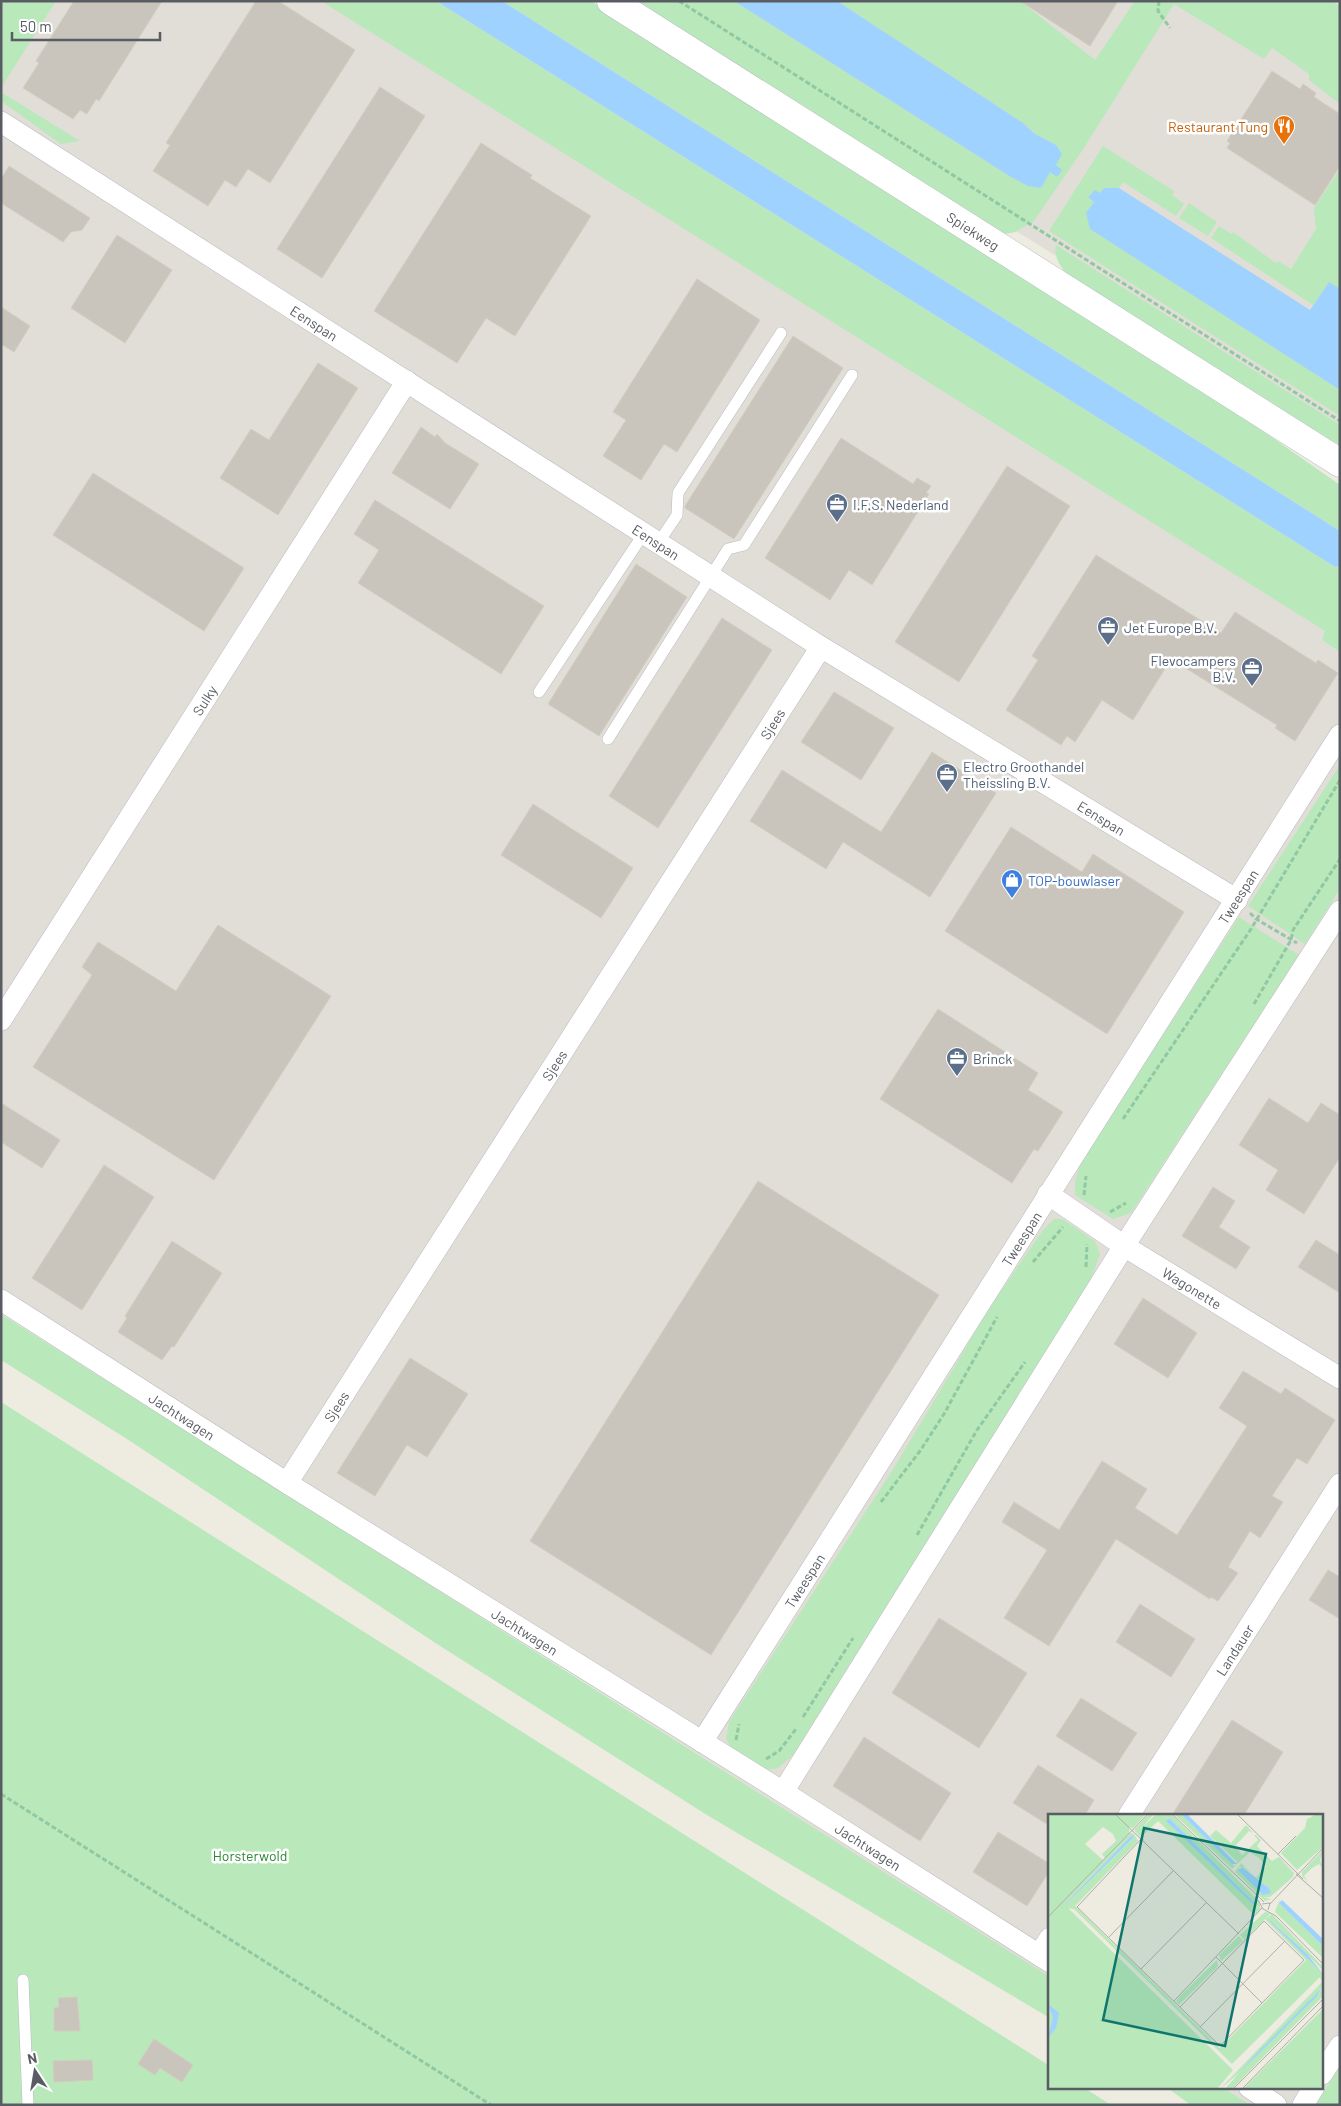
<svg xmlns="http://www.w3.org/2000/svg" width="1341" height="2106" font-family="Barlow,sans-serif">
<rect width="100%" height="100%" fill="#eeebe0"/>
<!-- industrial -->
<path fill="#e1ded8" d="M30,1H399L1340,595L1322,640L1340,652V2066L1315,2105H1249L1222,2087H1322V1815H1050V1978L1,1311V44Z
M664,1H1340V432L982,210Z"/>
<!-- green -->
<path fill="#b9e8bb" d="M1,1H56L1,88Z
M321,1H436L1335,567L1340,566V652L1322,640L1325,631Z
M502,1H591L1204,390L1340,485V531Z
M634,1H734L1011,177L1028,186C1050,171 1056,174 1056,145L1035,134L1023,123L837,1H1020L1095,60L1135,1H1332L1340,7V104L1309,80V74L1272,48L1264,59L1174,4L1084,148L1034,221L1015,232L999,235Z
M1,92L80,141L61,144L1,101Z
M1103,146L1174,191L1172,195L1184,204L1176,216L1123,182L1119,188H1104L1100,193L1088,197L1094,202L1134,257L1340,390V416L1049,231Z
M1340,169V289L1329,283L1313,305L1211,238L1219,226L1231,234L1233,232L1276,263L1278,261L1291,269L1316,229L1314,208Z
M1189,203L1217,222L1208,236L1179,218Z
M1056,245L1340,425V445L1232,387L1070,278C1062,269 1053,258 1056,245Z
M1340,765V889L1305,944L1248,906Z
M1239,917L1299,955L1131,1213L1113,1219L1075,1195V1182L1080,1164Z
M1054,1219H1062L1095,1241L1100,1254L1091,1279L793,1755L778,1768L764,1771L730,1747L726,1738L729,1722L892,1471L990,1307L1043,1230Z
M1,1314L1050,1977V2018L707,1815L437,1644L127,1439L1,1360Z
M1,1402L1050,2066V2087H1083L1111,2105H1Z
M1340,2066V2105H1315Z
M1166,2087H1222L1250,2105H1191Z"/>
<!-- water -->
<path fill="#9fd2ff" d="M436,1H502L1340,531V566L1335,567Z
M734,1H837L1023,123L1035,134L1056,145L1062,154L1056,165L1062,170L1057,177L1050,172L1041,188L1028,186L1011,177Z
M1104,188H1119L1310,310L1329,282L1340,289V390L1090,229L1086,213L1094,202L1088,197L1095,190L1100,193Z"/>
<!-- building -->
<path fill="#c9c5bd" stroke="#d3cdbe" d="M74,1H162L99,101L96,99L87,114L80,110L73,119L23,88L39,63L36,61Z
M256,1H278L355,50L270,183L248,169L236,187L225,180L208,206L153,171L170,145L166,143Z
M1020,1H1118L1090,46Z
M1272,71L1300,89L1303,84L1316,93L1314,97L1340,114V166L1315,205L1227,148L1230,143L1227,141Z
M380,87L425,116L322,278L277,249Z
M481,143L532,175L530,178L591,216L515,336L486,318L457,363L374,311Z
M9,166L90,218L82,230L71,232L63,242L1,203V179Z
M117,235L172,270L125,343L71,308Z
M697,279L760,320L677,452L664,444L641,480L603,456L626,420L613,412Z
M1,307L30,326L14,352L1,344Z
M793,336L843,368L734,539L685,508V506Z
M318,363L358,388L278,515L220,478L251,429L269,440Z
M421,427L435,437L437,434L445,443L479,464L450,509L392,473Z
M841,438L913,484L917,478L931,486L926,493L929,494L872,585L849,570L830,600L765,558Z
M1007,466L1070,506L959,682L895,642Z
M93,473L244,568L204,631L53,535Z
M375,500L544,606L501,674L358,583L379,550L354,534Z
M1096,555L1221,633L1235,612L1316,663L1318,660L1338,673L1295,741L1275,728L1277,725L1171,659L1133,720L1102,700L1075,742L1067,736L1061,745L1006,710L1038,660L1032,656Z
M636,564L687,597L599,736L548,704Z
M722,618L772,650L658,828L609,796Z
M834,692L894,728L861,780L801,742Z
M932,752L996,793L930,897L843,842L826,869L750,821L782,770L881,832Z
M533,804L633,868L601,918L501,855Z
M1011,827L1082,872L1093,854L1184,912L1107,1034L945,931Z
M218,925L331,996L214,1180L33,1067L92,975L82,967L98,942L176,991Z
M938,1009L1038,1073L1028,1090L1063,1112L1038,1151L1034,1149L1012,1183L880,1099Z
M1269,1098L1308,1123L1321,1103L1340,1115V1157L1304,1214L1266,1190L1278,1170L1239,1145Z
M1,1103L60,1140L42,1168L1,1142Z
M104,1165L154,1197L82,1310L32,1278Z
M758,1181L939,1295L711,1655L530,1541Z
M1213,1187L1235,1201L1219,1227L1250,1247L1236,1269L1182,1236Z
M1316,1240L1340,1255V1293L1298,1267Z
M172,1241L222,1273L174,1347L172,1346L162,1360L118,1332L127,1318L125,1316Z
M1143,1298L1197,1333L1168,1378L1114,1344Z
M410,1358L468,1394L427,1457L407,1445L375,1496L337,1473Z
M1243,1371L1281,1394L1285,1388L1335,1420L1307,1464L1297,1458L1272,1496L1283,1502L1260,1538L1250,1531L1228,1567L1238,1573L1218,1601L1211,1597L1210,1599L1116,1539L1049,1646L1004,1618L1047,1550L1002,1522L1014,1502L1059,1530L1102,1461L1147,1489L1135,1508L1177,1535L1247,1426L1219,1408Z
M1328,1570L1340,1577V1619L1309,1600Z
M1140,1604L1195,1639L1171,1677L1116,1642Z
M939,1618L1027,1673L979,1748L892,1693Z
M1081,1698L1137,1733L1112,1771L1056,1736Z
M1232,1720L1283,1752L1244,1815H1172Z
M864,1737L951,1793L920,1841L833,1786Z
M1038,1765L1094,1800L1085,1815H1050V1826L1013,1803Z
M998,1832L1050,1864V1870L1027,1906L973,1872Z
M77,1997L80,2031H54V2008L59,2007L58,1998Z
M154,2039L193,2065L182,2082L160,2068L155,2075L138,2064Z
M92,2060L93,2080L54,2082L53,2061Z"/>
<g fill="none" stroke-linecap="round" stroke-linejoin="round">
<!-- lane casing -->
<g stroke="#b8bbc1" stroke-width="12">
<path id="lane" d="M659,542L677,515L678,493L781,333
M539,692L644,533
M608,739L728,549L744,545L852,375
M23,1980L28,2105"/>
</g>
<!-- street casing -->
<g stroke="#b8bbc1" stroke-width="22">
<g id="street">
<path id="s1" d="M1,122L821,647L1237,900"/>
<path id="s2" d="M1,1020L407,381"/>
<path id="s3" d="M1048,1194L1124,1246L1340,1378"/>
<path id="s4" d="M1,1300L287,1483L783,1792L1050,1962"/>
<path id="s5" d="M287,1483L821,647"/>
<path id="s6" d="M702,1742L1340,735"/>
<path d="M783,1792L1124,1246L1340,911"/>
<path id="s7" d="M1129,1815L1340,1484"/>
<path d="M1039,1955L1050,1938"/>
<path d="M1322,2074L1340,2046"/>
<path d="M1249,2087L1276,2105"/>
<path d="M1303,2105L1314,2087"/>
</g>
</g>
<!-- secondary casing -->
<g stroke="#b9bdc4" stroke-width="29">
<g id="secondary">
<path id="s8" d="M611,1L1340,463"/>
</g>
</g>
<!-- path -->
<path stroke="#90c8a2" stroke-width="3" stroke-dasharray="5 2.5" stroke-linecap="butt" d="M679,1L1340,421
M1159,1L1158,11L1170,28
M1250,913L1256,919L1297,943
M1254,1004L1291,940L1293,930L1340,859
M1123,1119L1251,929L1340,780
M1084,1195L1086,1176
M1110,1212L1126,1203
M1033,1262L1063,1227
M1086,1267L1087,1244
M881,1502L920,1451L944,1414L997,1317
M917,1535L977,1430L1025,1362
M803,1717L853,1638
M736,1740L739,1724
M766,1759L779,1751L796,1729
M1,1794L491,2105"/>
<!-- lane -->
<use href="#lane" stroke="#fff" stroke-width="11"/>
<!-- street -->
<use href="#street" stroke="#fff" stroke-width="21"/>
<!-- secondary -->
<use href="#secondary" stroke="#fff" stroke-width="28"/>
</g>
<!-- icons -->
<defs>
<g id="restaurant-pin" transform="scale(1.125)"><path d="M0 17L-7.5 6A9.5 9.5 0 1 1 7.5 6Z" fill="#e8710a" stroke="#fff"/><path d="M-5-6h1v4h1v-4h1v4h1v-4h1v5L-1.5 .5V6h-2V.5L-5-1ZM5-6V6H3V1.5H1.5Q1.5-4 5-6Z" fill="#fff"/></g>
<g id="office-pin" transform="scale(1.125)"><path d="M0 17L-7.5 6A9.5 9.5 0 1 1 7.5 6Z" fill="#5c6f8a" stroke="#fff"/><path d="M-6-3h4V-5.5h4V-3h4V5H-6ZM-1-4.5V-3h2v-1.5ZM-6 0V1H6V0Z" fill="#fff"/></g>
<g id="shop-pin" transform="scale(1.125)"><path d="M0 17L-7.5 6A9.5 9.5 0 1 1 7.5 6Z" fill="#3f7fe0" stroke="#fff"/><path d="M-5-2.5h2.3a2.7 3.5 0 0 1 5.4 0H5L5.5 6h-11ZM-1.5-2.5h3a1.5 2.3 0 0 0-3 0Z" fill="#fff"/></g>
</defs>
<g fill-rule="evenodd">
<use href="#restaurant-pin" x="1284" y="126"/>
<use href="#office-pin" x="837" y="504"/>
<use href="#office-pin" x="1108" y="627"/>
<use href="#office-pin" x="1252" y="668"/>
<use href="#office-pin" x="947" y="774"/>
<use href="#shop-pin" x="1012" y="880"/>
<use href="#office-pin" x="957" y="1058"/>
</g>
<g text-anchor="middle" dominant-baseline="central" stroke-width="5" stroke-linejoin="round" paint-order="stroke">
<!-- food labels -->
<g font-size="14" fill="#c56008" stroke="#fff" text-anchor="end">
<text x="1268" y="126">Restaurant Tung</text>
</g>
<!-- street labels -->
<g font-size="14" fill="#595d63" stroke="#fff">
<text stroke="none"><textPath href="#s8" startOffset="429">Spiekweg</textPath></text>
<text stroke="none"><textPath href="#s1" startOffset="372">Eenspan</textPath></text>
<text stroke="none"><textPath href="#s1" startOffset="778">Eenspan</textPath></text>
<text stroke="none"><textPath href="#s2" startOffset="379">Sulky</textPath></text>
<text stroke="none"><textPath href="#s5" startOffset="901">Sjees</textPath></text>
<text stroke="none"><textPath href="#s1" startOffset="1302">Eenspan</textPath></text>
<text stroke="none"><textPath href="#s6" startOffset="1001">Tweespan</textPath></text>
<text stroke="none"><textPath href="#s5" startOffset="496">Sjees</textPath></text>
<text stroke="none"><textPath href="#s6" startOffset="596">Tweespan</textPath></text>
<text stroke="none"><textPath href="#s3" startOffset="172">Wagonette</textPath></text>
<text stroke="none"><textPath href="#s5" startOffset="91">Sjees</textPath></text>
<text stroke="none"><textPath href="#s4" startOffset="215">Jachtwagen</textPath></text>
<text stroke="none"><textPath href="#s6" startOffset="191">Tweespan</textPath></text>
<text stroke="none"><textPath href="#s4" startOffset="620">Jachtwagen</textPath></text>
<text stroke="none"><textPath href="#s7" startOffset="196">Landauer</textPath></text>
<text stroke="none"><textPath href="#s4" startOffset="1025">Jachtwagen</textPath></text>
</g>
<!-- service labels -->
<g font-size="14" fill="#4e5e75" stroke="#fff" text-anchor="start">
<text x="853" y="504">I.F.S. Nederland</text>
<text x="1124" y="627">Jet Europe B.V.</text>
<text x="1236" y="660" text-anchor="end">Flevocampers<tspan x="1236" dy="16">B.V.</tspan></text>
<text x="963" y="766">Electro Groothandel<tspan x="963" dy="16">Theissling B.V.</tspan></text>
<text x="973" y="1058">Brinck</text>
</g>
<!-- shop labels -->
<g font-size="14" fill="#366cbe" stroke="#fff" text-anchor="start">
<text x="1028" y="880">TOP-bouwlaser</text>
</g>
<!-- park labels -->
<g font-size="14" fill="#2c8733" stroke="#fff">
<text x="250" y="1855">Horsterwold</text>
</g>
</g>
<!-- overview -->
<g transform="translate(1048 1814)">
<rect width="275" height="275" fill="#eeebe0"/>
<path d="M0,0H98L85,14L81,13V19L57,44L54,40L68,27L65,20L55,13L37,30L55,46L14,88L82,19L86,20L90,27L27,92L172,234L258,146L217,105L224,100L275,153V156L222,105L275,160V173L193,257L275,175V182L184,275H177L191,259L172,275L274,168L272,163L184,250L26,95L20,94L185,256L169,275H0ZM84,21L86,23L18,90V89ZM101,0H106L91,17L108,0H123L212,88V96L206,101L110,7L94,22L98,29L86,16ZM121,4L208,90L207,92L119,5ZM126,0H133L187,52L189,48L162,22L168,16L183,29L198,11L205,19L201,17L187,32L194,41L210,26L206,21H208L213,26L209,32L224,47L231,43L246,59L245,63L222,83H215L223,85L217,87L187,58L193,49L208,64L218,52L211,44L202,38L184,55ZM191,53H195L221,74L215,80L191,56ZM269,0H275V33L249,56L233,39L257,14L259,5ZM275,36L272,46L275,54L271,50L264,54L256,62L260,68L254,62V58ZM232,84L231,89L275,132V144L227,98ZM217,98L223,99L196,126L192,121ZM191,122L195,127L173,147L171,141ZM169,146L170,152L131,191L128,187L132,182ZM275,195V275H195Z" fill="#b9e8bb" fill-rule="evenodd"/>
<path d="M133,0H139L189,50H184ZM121,4L208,90V93L118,7ZM84,21L86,23L18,90V89ZM194,53L221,74L223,79L215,81L190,56ZM234,86L275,125V132L231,89ZM221,105L259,140L275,160L223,108ZM275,173L268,183L193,257L206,242ZM0,190L11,199L8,214L0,224L5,203Z" fill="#9fd2ff"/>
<path fill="none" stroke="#aeaeaa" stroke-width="1" d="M67,0L191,120M124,0L216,88M189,0L255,65M93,25L29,93L172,232L256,146L216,107L132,193M230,40L248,22M248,60L275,84M210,86L215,95L228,102L275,150M214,90L222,89L220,96M222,90L275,34M0,103L100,0M61,123L125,57M168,143L214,189M93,155L158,89M126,187L214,94M152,213L237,127M185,275L275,185M194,275L275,192"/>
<path fill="#0f766e" fill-opacity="0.15" stroke="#0f766e" stroke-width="2.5" d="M96,14L218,40L177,232L55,206Z"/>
<rect width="275" height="275" fill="none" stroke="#595d63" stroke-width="2.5"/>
</g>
<!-- border -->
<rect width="1341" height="2106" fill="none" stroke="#595d63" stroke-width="5"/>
<!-- north arrow -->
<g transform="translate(35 2071) rotate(348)" stroke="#ffffff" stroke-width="4" paint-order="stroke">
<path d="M0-4L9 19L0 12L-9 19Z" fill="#595d63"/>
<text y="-8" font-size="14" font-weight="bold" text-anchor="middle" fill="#595d63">N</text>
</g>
<!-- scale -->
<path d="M12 32v8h148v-8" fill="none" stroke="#595d63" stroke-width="2.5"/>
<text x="20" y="32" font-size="15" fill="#595d63" stroke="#ffffff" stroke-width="4" paint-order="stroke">50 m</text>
</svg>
